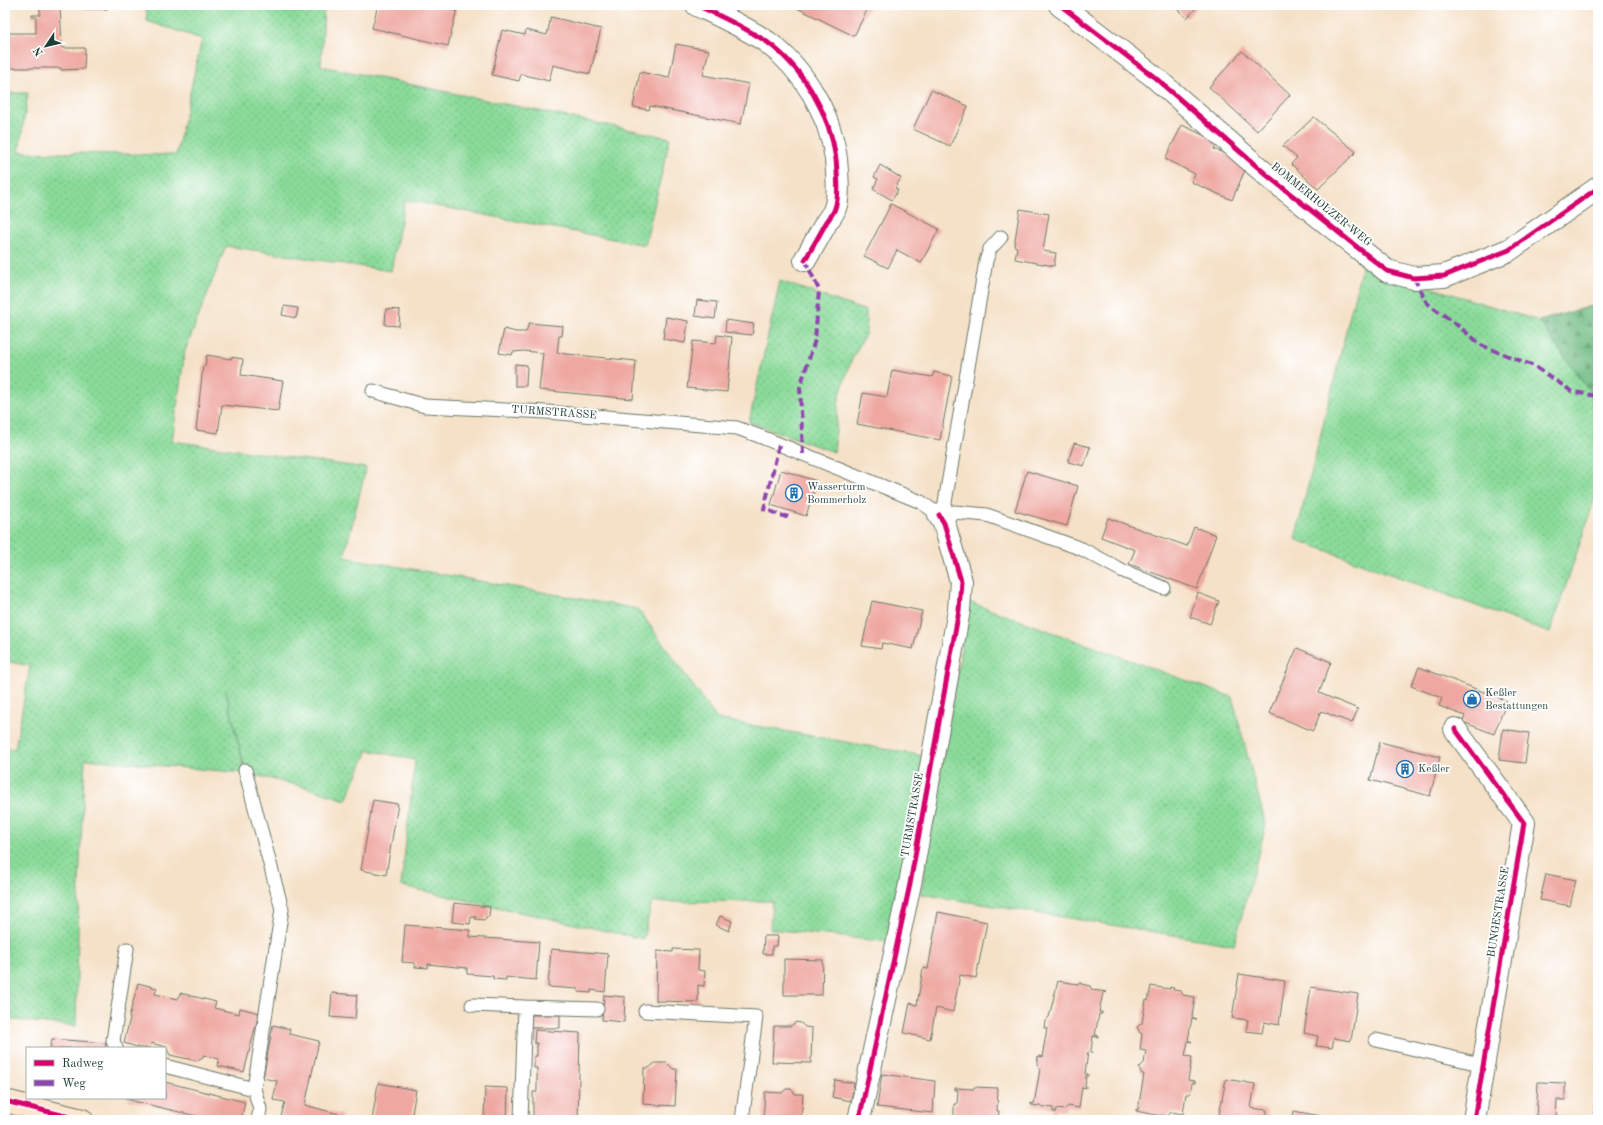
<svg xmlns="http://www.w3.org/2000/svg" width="1603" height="1125" font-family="'Old Standard TT',serif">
<defs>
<pattern id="grass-dots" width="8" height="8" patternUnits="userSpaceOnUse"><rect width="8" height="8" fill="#8adb9a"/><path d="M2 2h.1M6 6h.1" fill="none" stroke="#70b37e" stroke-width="1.8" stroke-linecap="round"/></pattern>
<pattern id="forest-firs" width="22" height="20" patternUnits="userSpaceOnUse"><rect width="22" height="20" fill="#6fbb82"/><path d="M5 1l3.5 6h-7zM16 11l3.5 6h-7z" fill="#5b996b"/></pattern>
</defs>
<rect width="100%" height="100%" fill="#fff"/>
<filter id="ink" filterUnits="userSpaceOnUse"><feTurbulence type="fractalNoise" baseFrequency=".025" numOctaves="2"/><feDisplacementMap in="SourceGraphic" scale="8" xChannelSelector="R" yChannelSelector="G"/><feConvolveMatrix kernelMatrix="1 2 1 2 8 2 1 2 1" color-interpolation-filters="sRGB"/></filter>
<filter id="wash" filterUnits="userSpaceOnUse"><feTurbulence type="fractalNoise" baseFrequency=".012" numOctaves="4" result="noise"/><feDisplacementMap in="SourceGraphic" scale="16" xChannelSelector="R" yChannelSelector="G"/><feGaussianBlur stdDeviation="0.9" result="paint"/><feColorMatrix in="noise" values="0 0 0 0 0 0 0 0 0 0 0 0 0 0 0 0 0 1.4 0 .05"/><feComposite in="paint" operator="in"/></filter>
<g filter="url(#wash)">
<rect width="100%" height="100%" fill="#f5e1c7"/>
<!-- grass -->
<path fill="url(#grass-dots)" stroke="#548c67" d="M146,5H324L321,66L670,138L645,245L405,200L391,271L226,246L185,351L172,441L366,468L344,557L638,609L717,719L924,756L889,942L770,929L772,901L652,902L643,939L401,886L415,760L368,750L346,800L305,787L246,773L226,691L245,773L85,759L79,882L76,1026L5,1019V748L15,749L30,666L5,661V93H28L19,152L176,155L202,39L147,21Z
M1362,266L1539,321L1592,395L1598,450V489L1550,633L1295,539Z
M780,281L866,311V333L851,361L839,397L834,452L749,422Z
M969,602L1232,697L1266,825L1234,945L921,894Z"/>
<!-- forest -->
<path fill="url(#forest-firs)" stroke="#477c5b" d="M1598,304V445L1592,395L1539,321Z"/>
<g id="blocks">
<!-- building -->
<path fill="#efa8a1" d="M40,5H60L62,48H85L84,69L61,70V68H5V33H36V17H32V15H40Z
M84,5H107V9H84Z
M378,5H458L448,46L372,28Z
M794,5H867L869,6L854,36L793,6Z
M1172,5H1199L1187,18Z
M551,17L601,29L590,74L553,65L549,81L521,74L519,81L492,75L502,30L525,35L526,30L547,35Z
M676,44L709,50L703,75L749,84L741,124L650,106L649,110L633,107L640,72L669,78Z
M1242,51L1290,95L1257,131L1209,87Z
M931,90L968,106L950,146L913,129Z
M1314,117L1356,152L1318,189L1291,164L1297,158L1283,146Z
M1182,125L1218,142L1214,149L1248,163L1232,200L1191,182L1195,174L1165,159Z
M880,165L901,178L895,188L898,190L892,200L873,189L878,179L874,177Z
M891,204L939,229L921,263L897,250L888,268L864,256Z
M1020,209L1049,214L1043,251L1056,253L1054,266L1015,259L1017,247L1014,246Z
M697,300L717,302L715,319L695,316Z
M284,306L298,308L296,318L282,315Z
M386,309L400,310L399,326L385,325Z
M666,317L688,321L685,343L663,339Z
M726,320L754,324L752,335L725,332Z
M529,323L563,326L562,336H559L557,353L636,361L633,399L539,390L543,353L524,351L513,352L512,355L499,353L504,329L516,332H526Z
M717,335L732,337L727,392L687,388L693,341L716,343Z
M207,355L231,359V357L243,359L241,375L283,381L278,411L222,405L218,433L196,430L203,366H205Z
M515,364L527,365L526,386H515Z
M892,370L932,377L934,372L952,376L940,440L857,424L863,393L887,397Z
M1074,443L1090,447L1084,466L1068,462Z
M781,470L817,481L806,516L771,505Z
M1027,471L1078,486L1067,526L1015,511Z
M1108,518L1187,546L1194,527L1216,535L1197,589L1129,564L1135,550L1101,537Z
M1198,593L1219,601L1210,624L1190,617Z
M872,601L922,611L913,649L882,643L881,649L862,646Z
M1297,648L1331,662L1319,693L1358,709L1352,723L1321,711L1313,731L1269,713Z
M1419,667L1507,701L1494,734L1463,722L1465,716L1439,706L1442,698L1411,686Z
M1503,729L1529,733L1525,763L1499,760Z
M1380,742L1440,757L1430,796L1370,780Z
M373,800L398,804L386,875L361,870Z
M1546,874L1576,880L1570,906L1540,900Z
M454,903L490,907L489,917H486L485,920L475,919L476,917H471L470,924L452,922Z
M938,912L987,922L976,978L960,975L953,1012L936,1008L930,1039L904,1033L910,1003L917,1005L923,968L928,969Z
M720,916L732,921L729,931L716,925Z
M405,925L470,930V937L539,942L536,980L506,977V980L493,979V976L467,974V968L428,964V968L415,967V963L402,962Z
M764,936H778L777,946H772V954H763Z
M551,949L608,954L605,992L591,990V993L578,992V989L548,987Z
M673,949L699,950L698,970L705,971L704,986L698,985V1002L656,1001L657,951L673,952Z
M784,959L823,960L822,995H784Z
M1239,974L1285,981L1279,1025L1264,1022L1262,1033L1246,1031L1248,1020L1232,1018Z
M1058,981L1078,984V983H1081V984L1090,986L1092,990L1107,992L1103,993L1099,1012H1102V1014H1099L1095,1035H1098V1037L1093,1036L1091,1050L1092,1053L1088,1052L1085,1074H1088V1076H1086L1085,1086H1086V1088L1082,1087L1079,1108L1068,1106L1064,1110L1056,1109V1112H1053V1108L1031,1105V1103L1034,1104L1040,1069L1037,1064L1038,1056L1042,1057L1047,1028H1044L1045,1021L1049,1017Z
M138,983L157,988L155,994L178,999L180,993L216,1002L214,1008L239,1014L240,1008L259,1013L244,1072L218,1066L219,1059L203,1055V1058L197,1061L170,1055L166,1047L151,1043L150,1048H140L124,1043L130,1018L129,1017Z
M1151,986L1170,989V987L1174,988L1173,990L1181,991L1183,995L1195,997L1192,1017L1196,1019L1192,1018L1188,1040L1192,1042L1188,1041L1185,1056L1192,1057L1188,1080L1195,1081V1083H1192L1190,1094H1186L1183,1114L1171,1112L1168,1116L1161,1115V1116L1136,1111V1109L1138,1110L1144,1074H1142L1139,1068L1144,1063L1146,1051L1140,1050L1142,1034L1140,1033L1137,1027L1142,1023L1146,1000L1148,1001Z
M1311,987L1358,994L1351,1041L1334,1038L1332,1048L1325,1047L1316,1046L1318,1036L1304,1033Z
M332,993L357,995L355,1019L330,1017Z
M604,995L625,997L624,1022L602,1020Z
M531,1015H560V1028H531Z
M796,1022L801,1023L805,1027L812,1028L811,1063L772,1062L774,1026H791Z
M273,1025L290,1029L289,1034L319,1041L305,1105L342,1115L341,1120H280L285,1102L273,1100L277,1081L263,1078Z
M535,1030L580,1033L578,1120H536V1116H533V1092H537V1068H534V1056H537V1043H534Z
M52,1039L106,1043L105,1048H50Z
M655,1063H667L673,1069H677L675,1106L643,1104L644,1068H649Z
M882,1074L935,1081L933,1113L877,1107Z
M1226,1079L1255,1084L1251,1108L1267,1110L1266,1120H1218Z
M835,1080L854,1083L851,1101L832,1097Z
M165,1082L245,1102L241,1120H213L125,1099L165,1098Z
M1538,1082L1565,1083V1100H1557L1556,1116L1583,1117V1120H1536Z
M378,1083L416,1090L411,1120H372Z
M485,1087L508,1088L507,1120H484Z
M974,1087L998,1088L997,1111H999L998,1120H956V1117H954V1104H957L958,1090H955V1088L974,1089Z
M786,1089H791L795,1094H803L801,1120H763L765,1092L782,1093Z
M1294,1111L1325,1117L1327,1120H1292Z"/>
</g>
</g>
<g filter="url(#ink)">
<use href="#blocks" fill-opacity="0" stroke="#6a7667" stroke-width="1"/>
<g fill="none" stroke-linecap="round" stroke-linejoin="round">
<!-- lane casing -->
<g stroke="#6a7667" stroke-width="15">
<path id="lane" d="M373,391L425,406L547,412L737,428L759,436L921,502L939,515
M942,520L986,261L990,249L1001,237
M942,520L954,512L987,515L1082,549L1121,570L1164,588
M245,770L282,909L254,1089L260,1109L258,1120
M472,1005L525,1007L521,1120
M525,1007L597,1009
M645,1011L756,1017L742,1120
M1376,1040L1484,1065
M116,1048L113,1041L127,949
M165,1066L254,1089"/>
</g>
<!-- street casing -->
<g stroke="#6a7667" stroke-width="24">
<path id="street" d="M697,5C720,16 745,27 767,42C804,69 830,114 836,159C837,173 840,195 835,208C834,213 829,218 826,223C819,236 812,248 805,260
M1060,5L1153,76L1268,176L1387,271L1414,278L1444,276L1509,250L1598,188
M1455,729L1524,823L1474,1120
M859,1120L910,884L959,610L961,581L944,523L939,515"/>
</g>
<!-- secondary casing -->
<g stroke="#6a7667" stroke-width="24">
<path id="secondary" d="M5,1101L82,1120"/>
</g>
<!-- path -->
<path stroke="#6a7667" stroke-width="2.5" stroke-dasharray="3 3" stroke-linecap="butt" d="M1594,1120L1595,1103H1598"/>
<!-- lane -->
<use href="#lane" stroke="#fff" stroke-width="13"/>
<!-- street -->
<use href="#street" stroke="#fff" stroke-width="22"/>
<!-- secondary -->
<use href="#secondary" stroke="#fce5cf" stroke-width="22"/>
<!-- quiet -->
<path stroke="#8e44ad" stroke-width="4" stroke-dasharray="8 4" stroke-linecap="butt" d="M1414,278L1427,303L1457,325L1483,346L1534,366L1573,392L1598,396
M779,445L764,509L786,517L788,511
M803,454L800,387L815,340L819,290L805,260"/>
<!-- cycleway casing -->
<g stroke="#fff" stroke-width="8">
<path id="cycleway" d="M697,5C720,16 745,27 767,42C804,69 830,114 836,159C837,173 840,195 835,208C834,213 829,218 826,223C819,236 812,248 805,260
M1060,5L1153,76L1268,176L1387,271L1414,278L1444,276L1509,250L1598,188
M1455,729L1524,823L1474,1120
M5,1101L82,1120
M859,1120L910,884L959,610L961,581L944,523L939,515"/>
</g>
<!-- cycleway -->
<use href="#cycleway" stroke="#d6006c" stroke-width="5"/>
</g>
</g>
<!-- icons -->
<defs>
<g id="building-ring" transform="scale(0.9)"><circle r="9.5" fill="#fff" stroke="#1f6fb2" stroke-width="1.5"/><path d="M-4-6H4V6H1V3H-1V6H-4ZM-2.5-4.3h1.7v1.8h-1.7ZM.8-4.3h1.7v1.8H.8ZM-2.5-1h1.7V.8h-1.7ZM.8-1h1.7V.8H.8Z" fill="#1f6fb2"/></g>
<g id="shop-ring" transform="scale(0.9)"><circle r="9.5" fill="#fff" stroke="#1f6fb2" stroke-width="1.5"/><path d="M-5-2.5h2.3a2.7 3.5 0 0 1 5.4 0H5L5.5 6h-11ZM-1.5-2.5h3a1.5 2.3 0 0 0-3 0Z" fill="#1f6fb2"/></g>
</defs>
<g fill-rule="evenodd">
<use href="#building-ring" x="794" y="493"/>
<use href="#shop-ring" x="1472" y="699"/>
<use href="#building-ring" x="1405" y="769"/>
</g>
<g text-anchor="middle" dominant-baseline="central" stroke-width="3.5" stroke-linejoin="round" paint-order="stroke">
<!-- street labels -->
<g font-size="11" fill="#1f3d34" stroke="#fff">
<text transform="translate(1321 205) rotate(39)">BOMMERHOLZER WEG</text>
<text transform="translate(554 413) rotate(4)">TURMSTRASSE</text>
<text transform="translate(913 815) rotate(-80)">TURMSTRASSE</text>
<text transform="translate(1499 912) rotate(-81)">BUNGESTRASSE</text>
</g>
<!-- poi labels -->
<g font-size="11" fill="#1f3d34" stroke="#fff" text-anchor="start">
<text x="807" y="487">Wasserturm<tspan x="807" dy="13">Bommerholz</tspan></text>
<text x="1485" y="693">Keßler<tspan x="1485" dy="13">Bestattungen</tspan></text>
<text x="1418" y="769">Keßler</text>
</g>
</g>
<!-- margin -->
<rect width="1603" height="1125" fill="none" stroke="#fff" stroke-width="20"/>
<!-- legend -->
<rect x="26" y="1047" width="140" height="52" fill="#ffffff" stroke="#a5b1ae"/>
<rect x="34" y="1060" width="20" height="6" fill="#d6006c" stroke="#a5b1ae"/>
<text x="62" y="1067" font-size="12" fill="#1f3d34">Radweg</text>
<rect x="34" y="1080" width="20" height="6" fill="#8e44ad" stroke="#a5b1ae"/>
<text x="62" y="1087" font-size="12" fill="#1f3d34">Weg</text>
<!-- north arrow -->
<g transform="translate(46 46) rotate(235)" stroke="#ffffff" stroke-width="3" paint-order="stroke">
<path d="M0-3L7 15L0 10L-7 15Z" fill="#1f3d34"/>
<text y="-6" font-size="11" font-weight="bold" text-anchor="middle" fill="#1f3d34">N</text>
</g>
</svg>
